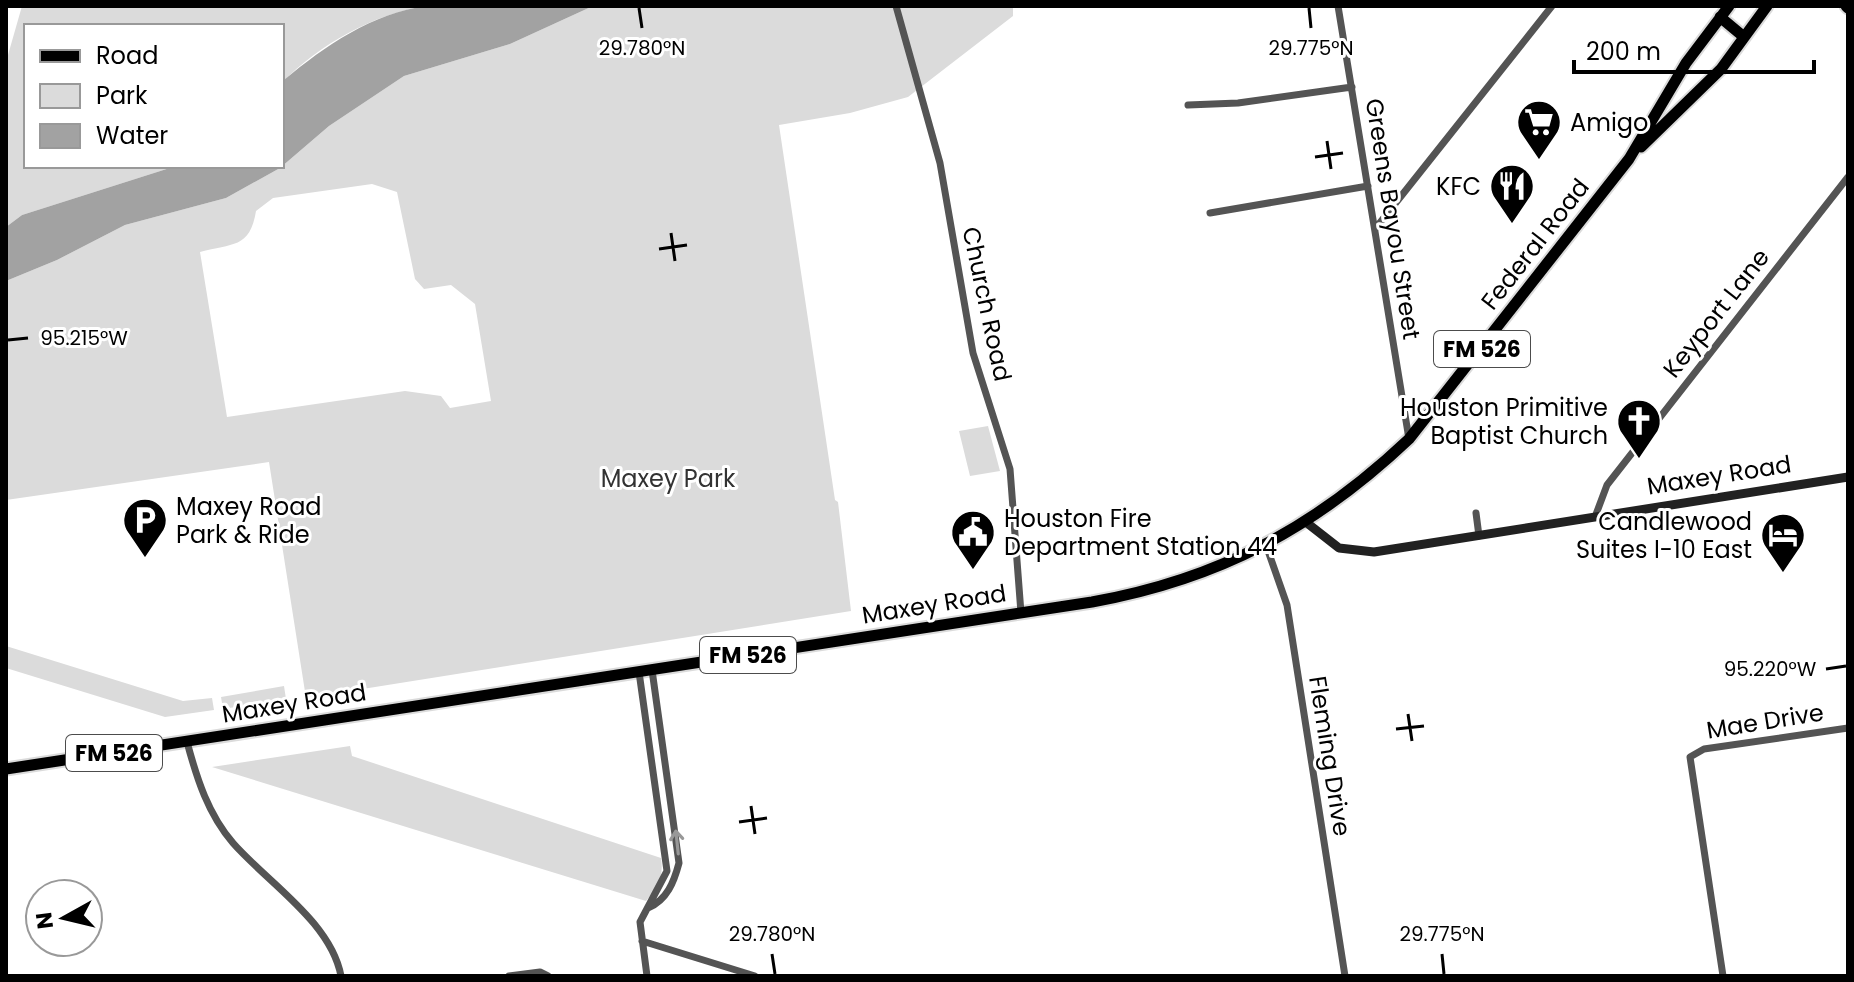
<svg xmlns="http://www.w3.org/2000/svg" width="1854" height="982" font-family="Poppins,sans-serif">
<rect width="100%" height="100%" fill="#fff"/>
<!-- green -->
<path fill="#dbdbdb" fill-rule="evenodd" d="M22,6H427C375,13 318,45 282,83V26H26V166H176L22,215L6,227V62Z
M593,6H1013V16L908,97L850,113L779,125L835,500L838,502L851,611L306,698L269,462L6,500V281L57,260L125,225L226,198L280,168L329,126L404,76L510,44ZM372,184L397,192L415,279L424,289L451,285L475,304L491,401L450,408L441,396L405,391L227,417L200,252C232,243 250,249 256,211L273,198Z
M988,426L1000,471L970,476L959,431Z
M6,646L183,701L212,698L214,710L165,717L6,668Z
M284,686L286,699L223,709L221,697Z
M350,746L352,756L661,858C664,877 658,886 646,901L212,767Z"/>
<!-- water -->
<path fill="#a2a2a2" d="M427,6H593L510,44L404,76L329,126L280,168L226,198L125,225L57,260L6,281V227L22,215L176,166H282L284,80C325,46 372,13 427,6Z"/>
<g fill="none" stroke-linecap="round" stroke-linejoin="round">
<!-- primary casing -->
<g stroke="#dbdbdb" stroke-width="15">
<path id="primary" d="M1846,6L1848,8
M1720,17L1744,37
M1641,147L1721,69L1767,6
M6,769L1092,602C1220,579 1316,527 1409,439L1629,159L1686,63L1729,6"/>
</g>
<!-- street -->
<path stroke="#545454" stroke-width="7" d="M896,6L940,163L973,353L1010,469L1021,613
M1338,6L1409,439
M1188,105L1238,103L1352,87
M1210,213L1368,186
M1375,229L1552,6
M1476,513L1479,536
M1595,517L1607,485L1848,177
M1266,545L1287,605L1345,976
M639,672L667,871L640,922L647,976
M187,742C197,779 208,814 233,843C267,882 331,922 341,976
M648,908C667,900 674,882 679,863L652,670
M642,941L755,976
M509,976L540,972L548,976
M1723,976L1690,757L1704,749L1848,728"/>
<!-- secondary -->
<path stroke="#212121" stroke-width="9" d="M1307,523L1339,548L1374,552L1848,477"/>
<!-- primary -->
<use href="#primary" stroke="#000" stroke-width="11"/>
</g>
<!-- one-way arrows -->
<defs><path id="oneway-shaft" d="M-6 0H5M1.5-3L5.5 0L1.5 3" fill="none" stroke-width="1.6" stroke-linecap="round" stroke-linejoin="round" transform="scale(2)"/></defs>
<use stroke="#989898" href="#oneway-shaft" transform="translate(677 842) rotate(-96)"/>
<!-- ticks -->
<path fill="none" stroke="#000" stroke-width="3" d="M639,8L642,28M1309,8L1311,28M1327,141L1331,169M1315,157L1343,153M671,233L675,261M659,249L687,245M8,340L28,338M1826,669L1846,666M1408,714L1412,741M1396,729L1424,726M751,806L755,834M739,822L767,818M772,954L775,974M1442,954L1444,974"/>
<!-- icons -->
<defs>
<g id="supermarket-pin" transform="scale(2.3)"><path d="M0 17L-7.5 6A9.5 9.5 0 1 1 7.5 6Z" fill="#000" stroke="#fff"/><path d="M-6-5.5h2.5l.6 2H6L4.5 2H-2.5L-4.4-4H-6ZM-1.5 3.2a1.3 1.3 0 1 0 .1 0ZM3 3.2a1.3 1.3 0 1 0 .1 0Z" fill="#fff"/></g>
<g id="restaurant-pin" transform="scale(2.3)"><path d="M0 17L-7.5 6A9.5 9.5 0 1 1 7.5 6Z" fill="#000" stroke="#fff"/><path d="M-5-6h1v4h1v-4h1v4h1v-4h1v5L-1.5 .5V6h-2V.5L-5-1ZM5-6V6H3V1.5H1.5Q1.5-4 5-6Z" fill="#fff"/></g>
<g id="church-pin" transform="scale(2.3)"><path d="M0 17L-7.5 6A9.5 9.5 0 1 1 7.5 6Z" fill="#000" stroke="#fff"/><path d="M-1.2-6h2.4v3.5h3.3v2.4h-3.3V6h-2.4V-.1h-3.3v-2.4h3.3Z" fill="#fff"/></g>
<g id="parking-pin" transform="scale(2.3)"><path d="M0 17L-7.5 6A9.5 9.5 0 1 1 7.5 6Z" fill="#000" stroke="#fff"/><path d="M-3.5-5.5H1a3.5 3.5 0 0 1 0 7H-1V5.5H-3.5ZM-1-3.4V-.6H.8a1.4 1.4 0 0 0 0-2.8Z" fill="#fff"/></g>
<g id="civic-pin" transform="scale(2.3)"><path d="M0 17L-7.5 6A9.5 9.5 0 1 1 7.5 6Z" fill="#000" stroke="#fff"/><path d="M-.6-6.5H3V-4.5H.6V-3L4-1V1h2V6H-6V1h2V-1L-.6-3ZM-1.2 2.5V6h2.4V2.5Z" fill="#fff"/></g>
<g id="hotel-pin" transform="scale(2.3)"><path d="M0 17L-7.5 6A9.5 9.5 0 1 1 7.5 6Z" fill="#000" stroke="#fff"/><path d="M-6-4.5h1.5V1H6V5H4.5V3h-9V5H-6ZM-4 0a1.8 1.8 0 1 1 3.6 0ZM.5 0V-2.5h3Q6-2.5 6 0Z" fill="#fff"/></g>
</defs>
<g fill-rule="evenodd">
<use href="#supermarket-pin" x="1539" y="122"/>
<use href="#restaurant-pin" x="1512" y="186"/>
<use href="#church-pin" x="1639" y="421"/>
<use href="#parking-pin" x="145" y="520"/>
<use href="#civic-pin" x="973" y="532"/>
<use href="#hotel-pin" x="1783" y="535"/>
</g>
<g text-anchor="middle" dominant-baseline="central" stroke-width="6" stroke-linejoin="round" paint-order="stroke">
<!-- shield labels -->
<g fill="#fff" stroke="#4c4c4c" stroke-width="2">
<rect x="1434" y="331" width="96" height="36" rx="6"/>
<rect x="700" y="637" width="96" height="36" rx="6"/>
<rect x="66" y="735" width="96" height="36" rx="6"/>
</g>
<g font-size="22" font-weight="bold" fill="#000">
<text x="1482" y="349">FM 526</text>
<text x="748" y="655">FM 526</text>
<text x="114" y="753">FM 526</text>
</g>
<!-- poi labels -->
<g font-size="24" fill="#000" stroke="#fff" text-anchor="start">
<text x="1570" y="122">Amigo</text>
<text x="1481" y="186" text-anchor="end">KFC</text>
<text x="1608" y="407" text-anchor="end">Houston Primitive<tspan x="1608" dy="28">Baptist Church</tspan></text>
<text x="176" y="506">Maxey Road<tspan x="176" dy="28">Park &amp; Ride</tspan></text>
<text x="1004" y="518">Houston Fire<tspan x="1004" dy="28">Department Station 44</tspan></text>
<text x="1752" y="521" text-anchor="end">Candlewood<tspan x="1752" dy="28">Suites I-10 East</tspan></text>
</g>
<!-- street labels -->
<g font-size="24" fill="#000" stroke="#fff">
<text transform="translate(1393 219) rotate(81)">Greens Bayou Street</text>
<text transform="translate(1535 244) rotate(-52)">Federal Road</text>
<text transform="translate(987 304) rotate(78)">Church Road</text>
<text transform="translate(1716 313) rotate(-52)">Keyport Lane</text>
<text transform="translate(1719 475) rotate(-9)">Maxey Road</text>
<text transform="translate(934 604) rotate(-9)">Maxey Road</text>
<text transform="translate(294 703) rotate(-9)">Maxey Road</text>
<text transform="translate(1765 721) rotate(-9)">Mae Drive</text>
<text transform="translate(1330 756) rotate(81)">Fleming Drive</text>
</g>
<!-- park labels -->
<g font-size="24" fill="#323232" stroke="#fff">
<text x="668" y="478">Maxey Park</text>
</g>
</g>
<g font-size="20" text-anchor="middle" fill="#000" stroke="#fff" stroke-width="6" stroke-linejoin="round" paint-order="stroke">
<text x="642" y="55">29.780°N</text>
<text x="1311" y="55">29.775°N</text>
<text x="84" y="345">95.215°W</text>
<text x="1770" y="676">95.220°W</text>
<text x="772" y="941">29.780°N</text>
<text x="1442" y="941">29.775°N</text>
</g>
<!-- border -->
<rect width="1854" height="982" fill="none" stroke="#000000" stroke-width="16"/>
<!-- legend -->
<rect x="24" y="24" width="260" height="144" fill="#ffffff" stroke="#999999" stroke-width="2"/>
<rect x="40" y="50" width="40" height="12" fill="#000000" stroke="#999999" stroke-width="2"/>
<text x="96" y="64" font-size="24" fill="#000000">Road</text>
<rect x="40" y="84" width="40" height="24" fill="#dbdbdb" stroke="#999999" stroke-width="2"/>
<text x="96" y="104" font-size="24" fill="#000000">Park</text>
<rect x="40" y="124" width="40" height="24" fill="#a2a2a2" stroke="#999999" stroke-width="2"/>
<text x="96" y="144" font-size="24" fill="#000000">Water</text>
<!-- north arrow -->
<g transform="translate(64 918) rotate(262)"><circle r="38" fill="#ffffff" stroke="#999999" stroke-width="2"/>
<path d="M0-6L14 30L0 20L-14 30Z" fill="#000000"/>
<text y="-12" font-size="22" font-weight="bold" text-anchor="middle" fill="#000000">N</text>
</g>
<!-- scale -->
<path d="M1574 60v12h240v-12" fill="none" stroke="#000000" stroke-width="4"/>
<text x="1586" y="60" font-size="24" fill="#000000" stroke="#ffffff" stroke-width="6" paint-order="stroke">200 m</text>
</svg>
